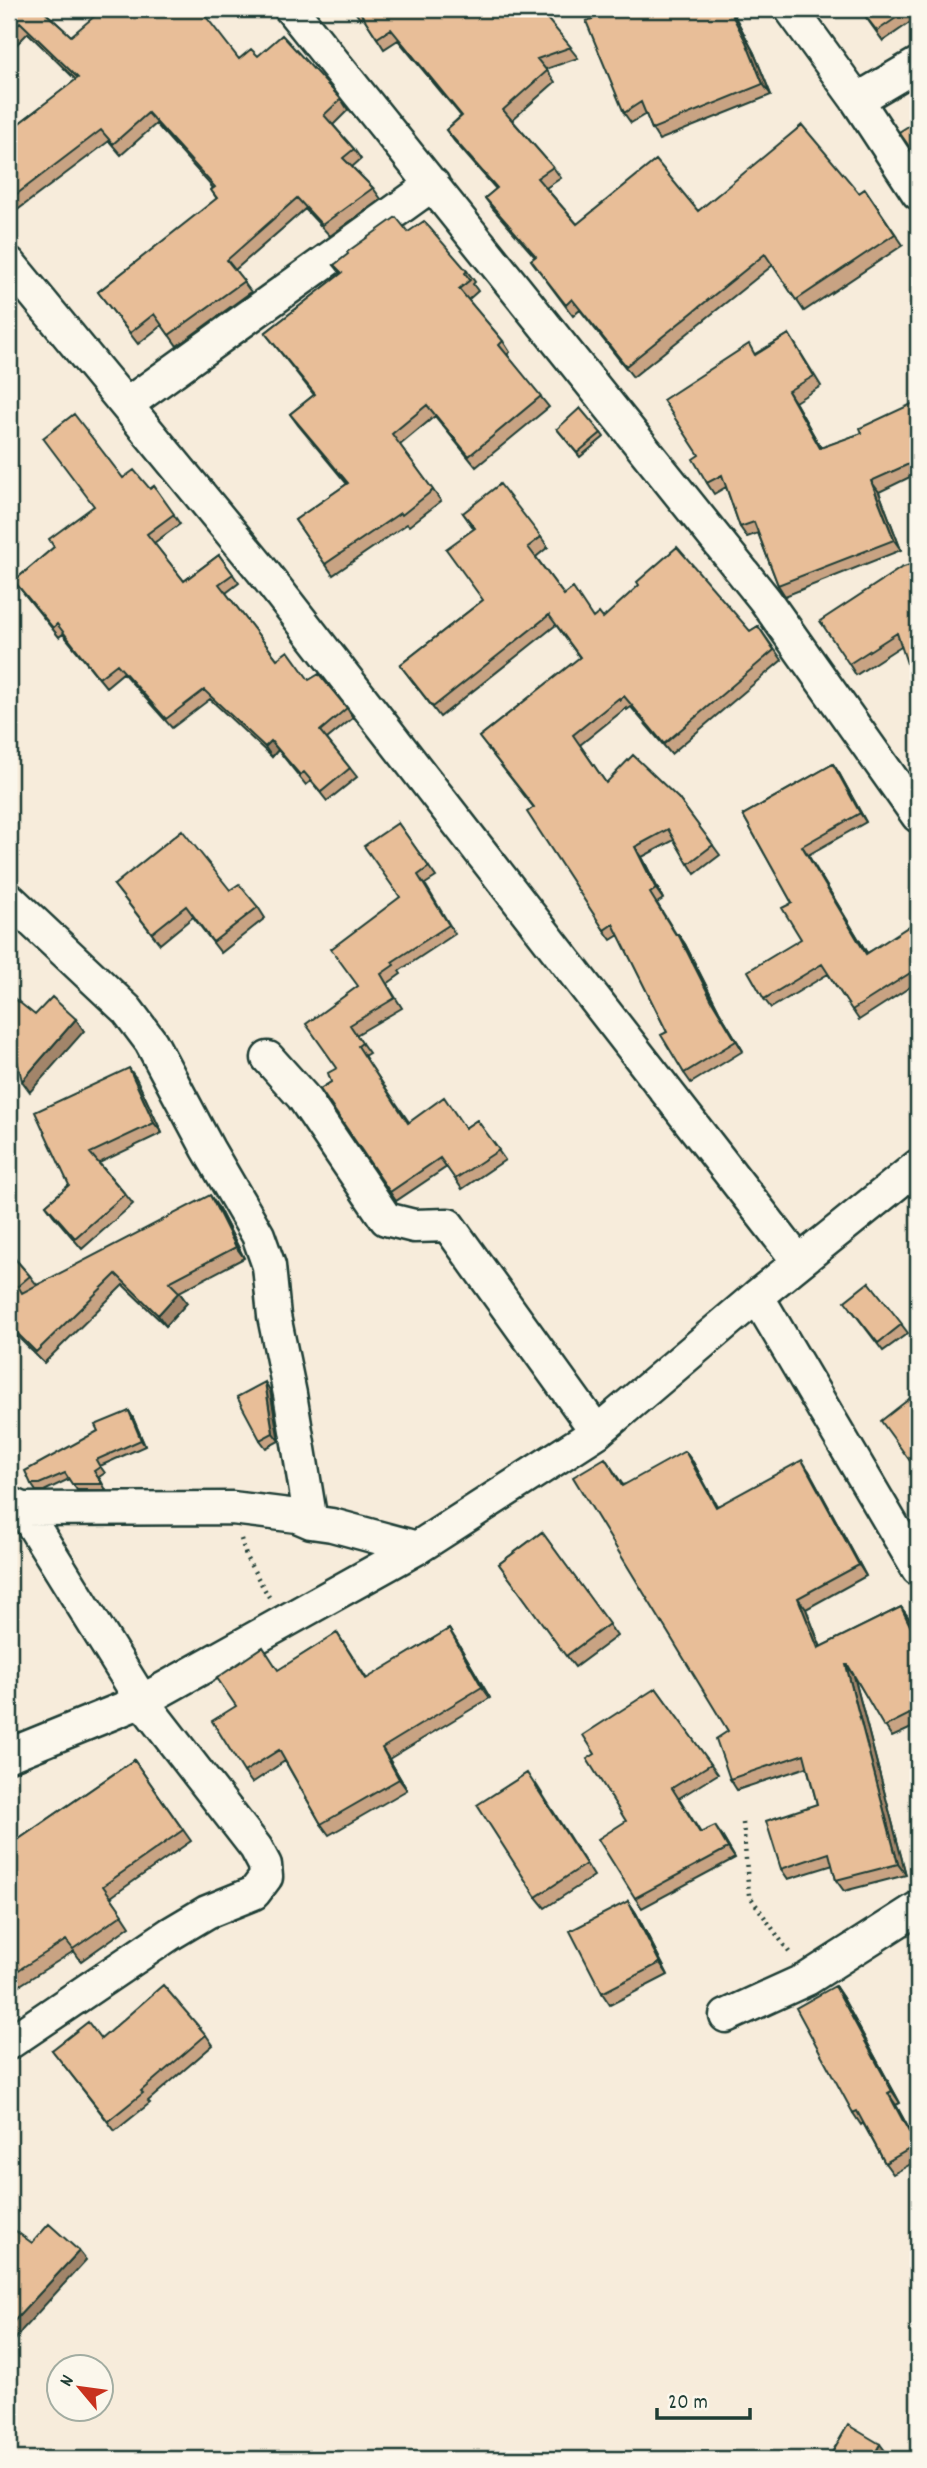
<svg xmlns="http://www.w3.org/2000/svg" width="927" height="2468" font-family="Dekko,sans-serif">
<rect width="100%" height="100%" fill="#f7ecdb"/>
<filter id="ink" filterUnits="userSpaceOnUse"><feTurbulence type="fractalNoise" baseFrequency=".0143" numOctaves="2"/><feDisplacementMap in="SourceGraphic" scale="14" xChannelSelector="R" yChannelSelector="G"/><feConvolveMatrix kernelMatrix="1 2 1 2 8 2 1 2 1" color-interpolation-filters="sRGB"/></filter>
<g filter="url(#ink)">
<g fill="none" stroke-linecap="round" stroke-linejoin="round">
<!-- minor casing -->
<g stroke="#1f3d34" stroke-width="37">
<path id="minor" d="M291,9L765,600L918,816
M791,9L857,100L918,193
M857,100L918,64
M9,263L261,569L799,1262
M126,405L433,184
M9,899L127,1010L151,1042L208,1149L258,1235L269,1266L274,1316L290,1394L311,1522
M268,1058L303,1097L386,1219L414,1226L448,1225L597,1432
M757,1296L918,1569
M9,1503L23,1509L232,1508L297,1516L311,1522L332,1525L417,1548
M9,1755L142,1701L417,1548L597,1432L757,1296L918,1166
M726,2016L807,1979L918,1908
M9,2043L170,1934L207,1912L254,1893L266,1877L265,1865L256,1848L142,1701L23,1509"/>
</g>
<!-- path -->
<path stroke="#1f3d34" stroke-width="4.5" stroke-dasharray="2 5" stroke-linecap="butt" d="M241,1539L247,1559L269,1597
M743,1823L749,1895L791,1955"/>
<!-- minor -->
<use href="#minor" stroke="#fbf7ec" stroke-width="32"/>
</g>
<!-- wall -->
<path fill="#c8a383" stroke="#1f3d34" stroke-width="2" d="M9,9H51L47,14L71,36L239,59L258,56L341,99L348,110L333,125L354,149L361,159L352,167L373,188L381,199L330,236L305,209L235,270L251,292L177,346L162,325L138,344L98,292L217,199L211,190L213,188L156,124L121,155L109,141L16,211L9,201V131L76,80L28,33L15,46L9,38Z
M353,9H539L578,58L546,69L555,82L512,120L553,167L561,178L546,188L577,224L859,193L865,189L903,245L804,311L773,265L633,377L580,310L573,316L531,260L535,257L493,209L485,198L496,189L454,141L446,130L461,116L398,40L384,49L363,16L360,19Z
M594,9H731L754,53L771,95L659,140L652,129L646,114L631,123L624,113L598,17Z
M860,9H918V17L883,41Z
M408,232L467,271L475,282L473,284L478,291L468,300L503,341L510,352L507,355L549,407L476,467L435,416L400,445L441,501L409,526L407,524L333,575L295,520L347,484L298,425L290,414L314,395L265,333L341,274L334,265Z
M789,334L821,386L795,402L821,448L862,433L918,401V473L879,492L901,550L785,596L778,585L758,533L747,537L740,527L726,487L714,494L707,483L699,455L755,354Z
M557,429L601,433L604,437L580,457Z
M123,478L150,489L154,486L180,524L154,543L184,581L219,555L239,583L226,593L277,659L309,680L347,708L353,718L327,739L357,777L327,801L311,781L306,785L278,750L272,757L210,699L172,728L123,673L106,687L63,634L59,637L14,581L54,547L94,506Z
M463,513L541,537L548,547L536,557L564,595L593,618H603L750,631L758,626L782,660L671,754L631,707L627,710L626,708L580,745L606,783L678,798L720,855L695,874L674,840L642,857L663,899L657,903L676,934H678L685,944L719,1011L743,1051L691,1083L684,1073L667,1032L619,935L611,940L604,930L534,808L479,737L580,658L556,625L440,717L400,665L483,600L474,529Z
M918,562L901,646L856,675L849,664Z
M833,764L839,773L866,822L808,855L867,953L918,929V982L859,1020L828,974L771,1008L764,999L801,939L792,903L743,815Z
M398,823L436,877L425,884L455,934L399,971L401,974L387,984L402,1008L356,1035L369,1053L364,1056L409,1122L465,1128L477,1120L505,1160L462,1189L447,1167L396,1201L320,1089L331,1082L337,1068L358,986L400,897Z
M114,885L230,890L258,907L265,918L221,953L193,917L160,944Z
M136,1078L162,1133L99,1163L125,1194L133,1204L82,1249L53,1215L46,1205L69,1185Z
M218,1207L244,1258L179,1292L187,1303L166,1326L123,1285L44,1363L9,1328V1252L30,1276L37,1285Z
M869,1282L908,1333L883,1351L851,1309Z
M270,1390L279,1441L266,1448L260,1440Z
M129,1411L133,1418L145,1446L100,1466L105,1473L99,1477L106,1490H77L69,1479L44,1491H36L31,1484L98,1431Z
M605,1458L623,1485L693,1462L717,1506L809,1471L866,1576L806,1609L821,1647L901,1607L909,1618L918,1638V1725L892,1737L854,1676L906,1875L844,1891L836,1880L833,1865L788,1879L781,1869L817,1804L807,1767L737,1790L730,1779L728,1731Z
M542,1532L617,1636L575,1667L499,1564Z
M449,1629L456,1640L490,1698L389,1759L407,1790L329,1835L321,1824L285,1761L252,1783L244,1772L236,1706L279,1670L337,1633L367,1679Z
M656,1688L718,1774L679,1798L701,1833L722,1836L735,1858L642,1908L635,1898L626,1821L595,1754Z
M134,1760L191,1841L111,1897L130,1926L81,1961L74,1951L9,1992V1846Z
M536,1784L594,1876L545,1908L536,1897Z
M628,1901L636,1913L668,1975L610,2005L602,1993Z
M835,1986L843,1998L900,2103L896,2105L918,2146V2160L893,2174L885,2163L863,2123L861,2125L853,2113Z
M206,2035L213,2045L148,2101L150,2103L115,2131L52,2050L101,2039Z"/>
<!-- shaded-wall -->
<path fill="#a2856a" stroke="#1f3d34" stroke-width="2" d="M729,9H731L754,53L771,95L763,84Z
M788,391L795,402L827,459L820,448Z
M871,481L879,492L901,550L894,540Z
M271,741L278,750L272,757L265,747Z
M833,764L839,773L866,822L860,813Z
M802,846L808,855L873,963L866,954Z
M635,847L642,857L663,899L656,889Z
M678,934L685,944L719,1011L743,1051L712,1001Z
M76,1019L84,1031L30,1092L22,1081Z
M11,1035L19,1046L9,1058V1037Z
M129,1068L136,1078L162,1133L154,1123Z
M210,1195L218,1207L244,1258L236,1247Z
M179,1292L187,1303L166,1326L158,1315Z
M265,1382L270,1390L279,1441L273,1433Z
M129,1411L133,1418L145,1446L141,1440Z
M685,1451L693,1462L723,1518L716,1507Z
M802,1460L809,1471L866,1576L859,1565Z
M798,1598L806,1609L825,1659L818,1648Z
M901,1607L909,1618L918,1638V1642Z
M449,1629L456,1640L490,1698L482,1687Z
M846,1665L854,1676L906,1875L898,1864Z
M382,1748L389,1759L407,1790L399,1779Z
M715,1826L722,1836L735,1858L728,1848Z
M628,1901L636,1913L668,1975L660,1963Z
M835,1986L843,1998L900,2103L892,2091Z
M888,2093L896,2105L918,2146V2148Z
M79,2251L86,2260L22,2330L9,2349V2329L15,2320Z
M880,2444L886,2452L882,2459H872Z"/>
<!-- building -->
<path fill="#e8be98" stroke="#1f3d34" stroke-width="2" d="M9,9H41L71,36L103,9H200L239,59L251,49L258,56L282,35L341,99L324,115L354,149L343,158L373,188L322,225L297,198L227,260L244,281L169,335L154,314L130,333L98,292L217,198L211,190L215,187L148,113L113,144L101,130L9,200V131L78,78L20,22L9,34Z
M358,9H539L571,47L537,59L547,71L503,110L553,167L537,178L577,224L656,160L698,211L802,125L859,193L865,189L895,234L796,300L765,254L626,366L572,299L566,305L531,260L536,256L485,198L497,188L446,130L462,116L391,29L377,38Z
M594,9H729L746,42L763,84L652,129L641,102L624,113L586,21L598,17Z
M860,9H909L877,31Z
M918,120V159L899,132Z
M396,217L408,232L424,221L467,271L465,273L470,280L459,289L503,341L499,345L541,396L469,456L427,405L392,434L433,490L402,515L400,513L325,564L295,520L348,483L290,414L315,394L265,333L342,273L334,265L348,254L347,252Z
M789,334L814,376L788,391L820,448L862,433L860,428L918,401V460L871,481L894,540L778,585L754,522L740,527L722,475L707,483L693,459L699,455L663,400L749,344L755,355Z
M580,408L601,433L577,453L557,429Z
M74,414L123,478L134,470L150,489L154,486L174,514L147,534L184,581L219,555L233,574L219,584L277,659L288,651L309,680L319,674L347,708L320,731L350,768L321,792L304,772L300,775L271,741L265,747L204,690L166,719L117,664L99,678L57,624L53,628L14,581L54,547L49,539L94,506L43,438Z
M500,484L541,537L528,547L564,595L573,588L593,618L599,613L603,618L639,585L637,582L677,547L750,631L758,626L774,650L664,744L624,696L620,700L619,698L573,735L606,783L633,755L678,798L713,845L688,864L668,829L635,847L656,889L650,893L676,935L678,934L712,1001L736,1041L684,1073L661,1035L667,1032L613,924L604,930L527,812L534,807L479,737L580,657L549,615L433,707L400,665L483,600L446,549L475,528L463,513Z
M918,562V697L897,633L849,664L820,621L901,568Z
M833,764L860,813L802,846L866,954L914,923L918,930V968L852,1010L822,964L764,999L748,971L801,939L782,908L792,903L743,815Z
M398,823L429,867L418,875L449,925L392,962L394,965L381,974L395,998L350,1025L362,1043L358,1046L408,1123L444,1097L465,1128L477,1120L499,1150L455,1179L440,1158L390,1192L320,1089L331,1082L328,1073L337,1068L306,1024L358,986L331,949L400,897L364,846Z
M182,830L230,890L239,884L258,907L213,942L186,906L152,933L114,885Z
M9,994L35,1015L52,997L76,1019L22,1081L11,1035L9,1037Z
M129,1068L154,1123L90,1153L125,1194L75,1238L46,1205L69,1185L35,1112Z
M210,1195L236,1247L169,1282L179,1292L158,1315L116,1274L36,1352L9,1325V1252L30,1276L18,1286L22,1293Z
M869,1282L902,1324L878,1343L845,1301Z
M265,1382L273,1433L260,1440L237,1397Z
M918,1392V1472L881,1421Z
M129,1411L141,1440L96,1460L100,1467L94,1471L102,1484H72L65,1473L39,1484H31L25,1471L98,1431L95,1425Z
M685,1451L716,1507L802,1460L859,1565L798,1598L818,1648L901,1607L918,1642V1710L884,1727L848,1665H846L898,1864L836,1880L829,1853L781,1869L766,1821L817,1804L804,1754L730,1779L716,1739L728,1731L573,1477L605,1458L622,1486Z
M542,1532L609,1624L566,1656L499,1564Z
M449,1629L482,1687L382,1748L399,1779L321,1824L279,1750L244,1772L212,1721L236,1706L217,1678L263,1647L278,1670L337,1633L366,1679Z
M656,1688L711,1764L672,1788L700,1833L715,1826L728,1848L635,1898L598,1839L626,1821L587,1759L595,1754L583,1735Z
M134,1760L183,1830L103,1886L123,1914L73,1949L66,1940L9,1976V1846Z
M918,1765V1785L910,1770Z
M527,1773L586,1864L536,1897L477,1805Z
M628,1901L660,1963L602,1993L570,1931Z
M163,1985L206,2035L141,2091L143,2093L108,2121L52,2050L88,2022L101,2039Z
M835,1986L892,2091L888,2093L916,2145L885,2163L857,2111L853,2113L796,2008Z
M49,2224L79,2251L15,2320L9,2329V2226L32,2243Z
M848,2425L880,2444L872,2459H828Z"/>
</g>
<!-- margin -->
<rect width="927" height="2468" fill="none" stroke="#fbf7ec" stroke-width="35"/>
<rect x="18" y="18" width="892" height="2433" fill="none" stroke="#1f3d34" stroke-width="2.5" filter="url(#ink)"/>
<!-- north arrow -->
<g transform="translate(80 2388) rotate(299)"><circle r="33" fill="#fbf7ec" stroke="#a3ada2" stroke-width="2"/>
<path d="M0-5L12 26L0 18L-12 26Z" fill="#c8321e"/>
<text y="-10" font-size="19" font-weight="bold" text-anchor="middle" fill="#1f3d34">N</text>
</g>
<!-- scale -->
<path d="M657 2408v10h93v-10" fill="none" stroke="#1f3d34" stroke-width="3.5"/>
<text x="668" y="2408" font-size="21" fill="#1f3d34" stroke="#fbf7ec" stroke-width="5" paint-order="stroke">20 m</text>
</svg>
